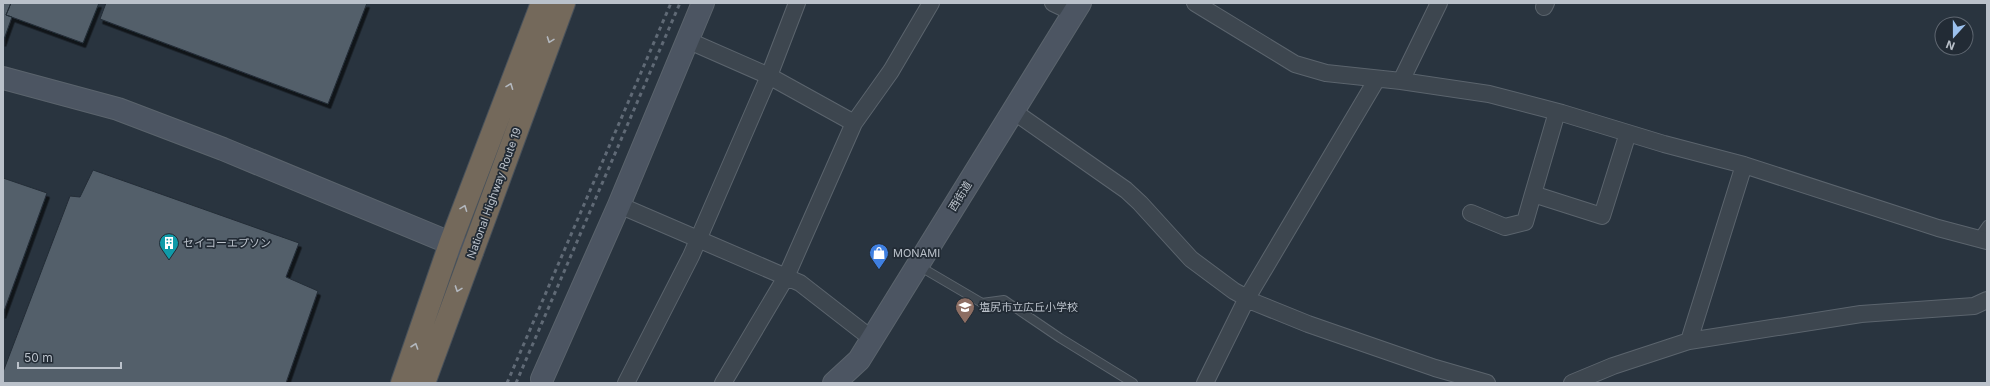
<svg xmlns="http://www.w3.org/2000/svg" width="1990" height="386" font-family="Inter,'Noto Sans JP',sans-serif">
<defs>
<filter id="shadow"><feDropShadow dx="2.5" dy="4.5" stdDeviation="0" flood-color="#0009"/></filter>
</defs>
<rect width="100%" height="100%" fill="#29343f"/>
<!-- building -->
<path fill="#535f6a" stroke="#242d37" filter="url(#shadow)" d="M3,3H11L6,15L12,17L3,42Z
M11,3H99L83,43L6,15Z
M106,3H367L328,104L100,19Z
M93,170L299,243L286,277L318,291L286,383H3V372L70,196L80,197Z
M3,178L47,193L3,314Z"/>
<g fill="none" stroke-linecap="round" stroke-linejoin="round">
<!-- lane casing -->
<g stroke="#5b646d" stroke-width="10">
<path id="lane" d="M1978,238L1987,225
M919,266L982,303L1004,300L1060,338L1133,383"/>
</g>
<!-- street casing -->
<g stroke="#5b646d" stroke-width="18">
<path id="street" d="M1053,3L1074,13
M1195,3L1295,64L1326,73L1401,81L1489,94L1562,113L1664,144L1744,165L1938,228L1987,241
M1544,7L1546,3
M687,40L769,76L854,123
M1401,81L1439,3
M1013,111L1126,190L1140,203L1191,259L1234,291L1256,303L1308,324L1435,368L1487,383
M1557,112L1533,194L1602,216L1628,133
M619,205L800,283L872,339
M1471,213L1505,227L1525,222L1533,194
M1689,341L1744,165
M626,383L691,256L769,76L797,3
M723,383L786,277L854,123L891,71L931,3
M1205,383L1247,298L1377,79
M1572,383L1613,366L1689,341L1861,314L1974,306L1987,300"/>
</g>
<!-- secondary casing -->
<g stroke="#5b646d" stroke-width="24">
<path id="secondary" d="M3,78L118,109L223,149L472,252
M542,379L619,205L703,3
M834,383L859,360L1080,3"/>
</g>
<!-- highway casing -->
<g stroke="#48515a" stroke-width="24">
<path id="highway" d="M402,383L450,244L542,3
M424,383L564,3"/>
</g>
<!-- lane -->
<use href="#lane" stroke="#3d464f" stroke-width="8"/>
<!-- street -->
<use href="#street" stroke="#3d464f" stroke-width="16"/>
<!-- secondary -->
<use href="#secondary" stroke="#4c5562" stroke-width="22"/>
<!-- highway -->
<use href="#highway" stroke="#74695b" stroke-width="22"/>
<!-- rail -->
<path stroke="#606a76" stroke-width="3" stroke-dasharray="4 4" stroke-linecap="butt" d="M507,383L671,3
M516,383L680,3"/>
</g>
<!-- one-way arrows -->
<defs><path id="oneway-chevron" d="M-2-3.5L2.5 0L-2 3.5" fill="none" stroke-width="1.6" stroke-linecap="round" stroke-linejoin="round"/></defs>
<g stroke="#b3b8bf">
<use href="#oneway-chevron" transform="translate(550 40) rotate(110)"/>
<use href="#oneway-chevron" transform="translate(510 86) rotate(-69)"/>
<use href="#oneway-chevron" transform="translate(464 208) rotate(-69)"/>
<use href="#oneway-chevron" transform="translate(458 289) rotate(110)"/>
<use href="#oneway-chevron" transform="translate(415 346) rotate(-71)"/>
</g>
<!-- icons -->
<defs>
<g id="building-pin" transform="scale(1)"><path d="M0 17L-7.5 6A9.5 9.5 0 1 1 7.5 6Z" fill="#0f9aa8" stroke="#222b35"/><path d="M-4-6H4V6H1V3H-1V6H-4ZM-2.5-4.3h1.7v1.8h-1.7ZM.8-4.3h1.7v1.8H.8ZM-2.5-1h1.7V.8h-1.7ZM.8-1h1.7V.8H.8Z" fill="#fff"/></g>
<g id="shop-pin" transform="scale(1)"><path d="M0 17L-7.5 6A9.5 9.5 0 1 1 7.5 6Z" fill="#3f7fe0" stroke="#222b35"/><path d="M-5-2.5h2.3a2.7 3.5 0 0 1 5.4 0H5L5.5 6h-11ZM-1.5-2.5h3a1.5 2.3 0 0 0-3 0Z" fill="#fff"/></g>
<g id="school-pin" transform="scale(1)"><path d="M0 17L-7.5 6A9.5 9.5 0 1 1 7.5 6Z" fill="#8d6e63" stroke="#222b35"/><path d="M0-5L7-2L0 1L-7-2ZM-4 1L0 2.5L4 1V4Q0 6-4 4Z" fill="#fff"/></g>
</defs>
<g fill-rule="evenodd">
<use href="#building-pin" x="169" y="243"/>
<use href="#shop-pin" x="879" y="253"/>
<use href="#school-pin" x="965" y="307"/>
</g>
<g text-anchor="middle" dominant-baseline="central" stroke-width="3.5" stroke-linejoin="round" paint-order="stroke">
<!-- street labels -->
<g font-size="11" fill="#bac1ca" stroke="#222b35">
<text transform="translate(494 193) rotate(-70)">National Highway Route 19</text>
<text transform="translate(960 196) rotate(-58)">西街道</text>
</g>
<!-- poi labels -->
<g font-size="11" fill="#bac1ca" stroke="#222b35" text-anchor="start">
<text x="183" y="243">セイコーエプソン</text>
<text x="893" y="253">MONAMI</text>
<text x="979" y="307">塩尻市立広丘小学校</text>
</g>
</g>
<!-- border -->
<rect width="1990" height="386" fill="none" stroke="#bac1ca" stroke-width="8"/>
<!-- north arrow -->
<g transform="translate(1954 36) rotate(201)"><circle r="19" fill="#222b35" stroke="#5f6771"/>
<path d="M0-3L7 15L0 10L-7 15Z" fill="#9bc0ed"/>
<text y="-6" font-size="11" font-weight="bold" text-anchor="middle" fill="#bac1ca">N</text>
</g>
<!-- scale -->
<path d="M18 362v6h103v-6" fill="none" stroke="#bac1ca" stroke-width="2"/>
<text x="24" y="362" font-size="12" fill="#bac1ca" stroke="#222b35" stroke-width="3" paint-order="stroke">50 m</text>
</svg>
